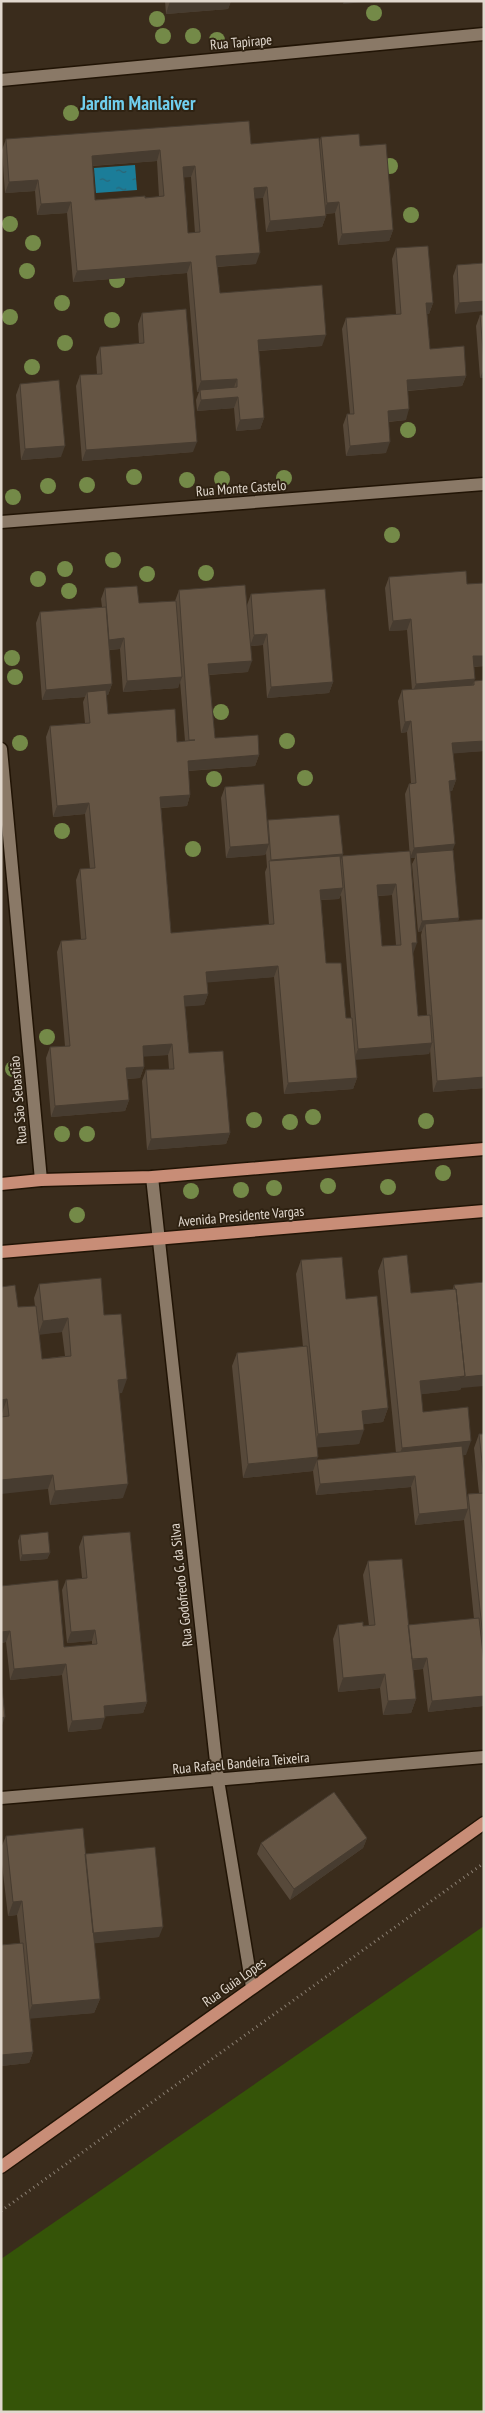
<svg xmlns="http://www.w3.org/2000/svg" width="485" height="2413" font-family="'PT Sans Narrow',sans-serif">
<defs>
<pattern id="water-ripples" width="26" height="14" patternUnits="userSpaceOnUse" patternTransform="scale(1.25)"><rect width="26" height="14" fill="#1b7d99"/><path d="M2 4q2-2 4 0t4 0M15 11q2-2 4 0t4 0" fill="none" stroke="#2b6575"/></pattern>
</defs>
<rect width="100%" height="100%" fill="#3a2c1c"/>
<!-- green -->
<path fill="#355408" d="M484,1926V2412H1V2259Z"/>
<!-- water -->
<path fill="url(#water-ripples)" d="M135,165L137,190L96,193L94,168Z"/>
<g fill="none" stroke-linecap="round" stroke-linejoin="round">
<!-- minor casing -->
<g stroke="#211405" stroke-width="15">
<path id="minor" d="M1,80L484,34
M1,522L484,484
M1,749L41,1180
M152,1177L218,1780L252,1987
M1,1798L484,1757"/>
</g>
<!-- major casing -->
<g stroke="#211405" stroke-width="15">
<path id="major" d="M1,1184L41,1180L152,1177L484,1149
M1,1252L484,1211
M1,2167L484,1823"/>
</g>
<!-- path -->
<path stroke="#8c8174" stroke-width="3" stroke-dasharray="1 4" stroke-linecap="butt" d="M1,2211L484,1863"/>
<!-- minor -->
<use href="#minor" stroke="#8a7967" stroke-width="12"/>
<!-- major -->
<use href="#major" stroke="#c88d77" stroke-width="12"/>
</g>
<!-- trees -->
<g fill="#748a48">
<circle cx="374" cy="13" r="8"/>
<circle cx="157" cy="19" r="8"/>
<circle cx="163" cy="36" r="8"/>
<circle cx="193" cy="36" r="8"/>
<circle cx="217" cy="40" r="8"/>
<circle cx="71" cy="113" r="8"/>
<circle cx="390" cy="166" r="8"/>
<circle cx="411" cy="215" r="8"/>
<circle cx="10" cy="224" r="8"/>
<circle cx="33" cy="243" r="8"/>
<circle cx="27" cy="271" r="8"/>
<circle cx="117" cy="280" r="8"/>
<circle cx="62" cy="303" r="8"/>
<circle cx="10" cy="317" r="8"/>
<circle cx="112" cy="320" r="8"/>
<circle cx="65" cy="343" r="8"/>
<circle cx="32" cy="367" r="8"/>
<circle cx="408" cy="430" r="8"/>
<circle cx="134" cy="477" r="8"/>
<circle cx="284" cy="478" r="8"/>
<circle cx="222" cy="479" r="8"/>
<circle cx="187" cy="480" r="8"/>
<circle cx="87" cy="485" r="8"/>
<circle cx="48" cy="486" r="8"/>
<circle cx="13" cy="497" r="8"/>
<circle cx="392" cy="535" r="8"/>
<circle cx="113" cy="560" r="8"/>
<circle cx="65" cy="569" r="8"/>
<circle cx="206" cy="573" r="8"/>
<circle cx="147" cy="574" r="8"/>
<circle cx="38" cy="579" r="8"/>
<circle cx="69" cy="591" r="8"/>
<circle cx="12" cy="658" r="8"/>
<circle cx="15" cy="677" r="8"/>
<circle cx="221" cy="712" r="8"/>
<circle cx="287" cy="741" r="8"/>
<circle cx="20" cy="743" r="8"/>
<circle cx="305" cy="778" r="8"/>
<circle cx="214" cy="779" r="8"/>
<circle cx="62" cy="831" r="8"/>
<circle cx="193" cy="849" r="8"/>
<circle cx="47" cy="1037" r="8"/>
<circle cx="13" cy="1069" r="8"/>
<circle cx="313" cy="1117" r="8"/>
<circle cx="254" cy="1120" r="8"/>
<circle cx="426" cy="1121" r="8"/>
<circle cx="290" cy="1122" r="8"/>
<circle cx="62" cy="1134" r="8"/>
<circle cx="87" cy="1134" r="8"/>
<circle cx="443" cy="1173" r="8"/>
<circle cx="328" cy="1186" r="8"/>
<circle cx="388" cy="1187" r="8"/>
<circle cx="274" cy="1188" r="8"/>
<circle cx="241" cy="1190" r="8"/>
<circle cx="191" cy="1191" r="8"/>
<circle cx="77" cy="1215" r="8"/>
</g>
<!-- wall -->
<path fill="#57493a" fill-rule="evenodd" d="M165,1H231L228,9L166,14Z
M321,137L360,146L393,230L389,241L338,245L335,213L325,214L326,216L322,227L266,232L263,198H255L256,264L217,267L220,293L322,346L259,351L264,418L260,429L236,431L234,408L197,411L196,400L199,392H197L187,273L73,282L67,213L37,215L35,191L5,193L2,150L6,139L251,144L319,143ZM157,161L159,197L95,200L92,166ZM184,177H191L195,233H188Z
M396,248L433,303L429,314H427L430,349L466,376L462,386L408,391L406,420L389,422L386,453L346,456L343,425L347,414H350L342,329L346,318L396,314L392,259Z
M484,263L455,314L453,276L457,265Z
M142,313L193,452L82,461L76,386L80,375L97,374L96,357L100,347L139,344L138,324Z
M480,315H484V378H480L476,326Z
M20,384L61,457L21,460L16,395Z
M389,577L467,584L484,666L474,667V681L484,751L453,753L456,780L452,791H450L452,850L459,918L458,921L484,1088L433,1092L430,1049L429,1054L355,1059L357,1078L353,1089L284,1094L274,977L207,982L208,994L204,1005L185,1006L189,1053L230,1133L226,1144L147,1150L142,1081L146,1070L169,1069L168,1055L143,1056L144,1067L140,1078L127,1079L129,1100L125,1111L51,1117L46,1058L50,1047L65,1046L57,952L61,941L81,939L76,880L80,869H90L85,814L53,817L46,737L50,726L85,723L83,702L85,697L42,700L36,623L40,612L102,607L101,599L105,588L139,603L175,601L179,590L247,605L251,594L333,682L329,693L267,698L263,645L250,646L248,672L209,675L215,738L259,755L255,766L188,771L190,795L187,806L161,808L171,933L269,925L265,872L267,867L266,853L265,855L226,858L221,798L225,787L267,823L268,820L343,854L341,860L342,856L410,851L413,954L418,1016L427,1015L421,935L422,931L418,932L412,864L415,858H410L405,794L409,784L411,783L407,732L401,733L398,701L402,690H412L407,630L389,631L385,588ZM120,649L123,692L178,688L180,681L185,741L177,742L108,714L106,695H108L112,684L109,650ZM341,895L351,1018H346L326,963L321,900L339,899ZM392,895L396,945L382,946L378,896Z
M383,1258L411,1293L453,1289L454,1285L461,1388L460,1390L421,1394L423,1412L466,1455H463L467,1498L468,1494L479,1493L474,1448L479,1434H484V1712L483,1706L428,1712L423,1669L413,1670L416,1699L411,1713L383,1715L380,1688L338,1692L333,1639L338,1625L363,1626H369L363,1575L368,1561L408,1625L474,1619L464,1520L415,1525L411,1487L316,1495L313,1471L243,1478L232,1366L237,1353L303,1347L296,1274L301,1260L346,1299L388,1408L383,1422L364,1424L359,1444L317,1447V1460L396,1453L378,1271Z
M39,1284L104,1315L122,1393H119L123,1498L50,1505L48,1489L2,1417V1413L18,1307L35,1306L34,1298ZM62,1332L65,1356L42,1359L39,1334Z
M20,1535L50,1553L47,1559L20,1561L18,1541Z
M83,1536L147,1702L143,1713L104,1716L101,1729L68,1732L62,1675L10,1680L6,1642L1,1643V1586L64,1647L92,1645V1641L67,1643L62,1590L66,1580L82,1578L79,1547Z
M6,1836L85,1854L159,1937L94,1943L100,1999L94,2013L30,2018L33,2052L29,2063L1,2066V1945L20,1943L17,1915L8,1916L1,1856V1848Z
M367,1838L363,1848L290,1900L257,1854L261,1843Z"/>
<!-- shaded-wall -->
<path fill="#473c30" d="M170,1H231L228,9L166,14Z
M344,1H365V2L343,4Z
M160,150L157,161L88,166L92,156Z
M195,166L191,177L179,178L183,167Z
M38,180L35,191L5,193L9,182Z
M267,187L263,198L250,199L254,188Z
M71,202L67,213L37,215L41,204Z
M339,202L335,213L323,214L327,203Z
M326,216L322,227L266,232L270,221Z
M393,230L389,241L338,245L342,234Z
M260,253L256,264L212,267L216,256Z
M191,262L187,273L73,282L77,271Z
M484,301V311L455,314L459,303Z
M426,303H433L429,314H422Z
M326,335L322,346L254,351L258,340Z
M484,369V378H480Z
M466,376L462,386L403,391L407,380Z
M237,379L233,390H200L199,392H197L201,381Z
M238,397L234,408L197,411L201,400Z
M409,409L406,420L384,422L388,411Z
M264,418L260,429L236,431L240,420Z
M197,442L193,452L82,461L86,450Z
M390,442L386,453L346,456L350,446Z
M65,446L61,457L21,460L25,449Z
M411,619L407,630L389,631L393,621Z
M267,634L263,645L250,646L254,635Z
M124,638L120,649L105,650L109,640Z
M473,656H484V666L469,667Z
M252,661L248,672L204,675L208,664Z
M182,677L178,688L123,692L127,681Z
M475,679L470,690L412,694L416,684Z
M333,682L329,693L267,698L271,687Z
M112,684L108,695L87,697V692L85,697L42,700L46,690Z
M411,721L407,732L401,733L405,722Z
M484,741V751L448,754L452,743Z
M259,755L255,766L184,771L188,761Z
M456,780L452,791L445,792L449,781Z
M190,795L187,806L156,808L160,797Z
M89,803L85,814L53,817L57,806Z
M269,844L265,855L226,858L230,847Z
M455,844L451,855L416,853L415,858H410L414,848Z
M343,854L339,865H269L271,860Z
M396,884L392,895L373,896L377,885Z
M343,888L339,899L316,900L320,890Z
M459,918L455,929L425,924L422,931L418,932L422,921Z
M412,943H417L413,954Z
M278,966L274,977L202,983L206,972Z
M208,994L204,1005L180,1007L184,996Z
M432,1043L429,1054L354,1060L358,1049Z
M172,1044L168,1055L139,1057L143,1046Z
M144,1067L140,1078L122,1079L126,1068Z
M484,1077V1088L433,1092L437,1081Z
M357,1078L353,1089L284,1094L288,1083Z
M129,1100L125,1111L51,1117L55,1106Z
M230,1133L226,1144L147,1150L151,1139Z
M68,1318L62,1332L38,1335L43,1321Z
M484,1375V1386L461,1388L460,1390L415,1395L420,1381Z
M127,1379L122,1393L112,1394L118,1380Z
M7,1399L2,1413H1V1400Z
M388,1408L383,1422L357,1425L362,1411Z
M364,1430L359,1444L313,1448L318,1434Z
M471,1441L466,1455L397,1462L402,1448Z
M318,1457L313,1471L243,1478L248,1464Z
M53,1475L48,1489L1,1494V1480Z
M415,1476L411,1487L316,1495L320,1484Z
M128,1484L123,1498L50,1505L55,1491Z
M468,1509L464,1520L415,1525L419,1514Z
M50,1553L47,1559L20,1561L22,1555Z
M95,1630L92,1641L67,1643L71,1632Z
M10,1631L6,1642L1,1643V1632Z
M427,1658L423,1669L407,1670L411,1660Z
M66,1664L62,1675L10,1680L14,1669Z
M385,1674L380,1688L338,1692L343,1678Z
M484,1696L483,1706L428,1712L432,1701Z
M416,1699L411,1713L383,1715L388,1701Z
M147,1702L143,1713L100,1717L104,1706Z
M5,1717L1,1728V1718Z
M105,1718L101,1729L68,1732L72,1721Z
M367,1838L363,1848L290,1900L294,1889Z
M22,1901L17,1915L8,1916L13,1902Z
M163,1927L159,1937L88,1944L92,1933Z
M100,1999L94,2013L27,2019L32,2005Z
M33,2052L29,2063L1,2066V2055Z"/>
<!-- building -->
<path fill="#655544" stroke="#473c30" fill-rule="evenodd" d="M249,121L251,144L319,138L326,216L270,221L267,187L254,188L260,253L216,256L220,293L322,285L326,335L258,340L264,418L240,420L238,397L201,400L200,390L237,387V379L201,381L191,262L77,271L71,202L41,204L38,180L9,182L6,139ZM160,150L164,196L145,198V196L95,200L92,156ZM195,166L200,232L188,233L183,167Z
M359,134L360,146L386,144L393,230L342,234L339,202L327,203L321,137Z
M428,246L433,303H426L430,349L464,346L466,376L407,380L409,409L388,411L390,442L350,446L347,414H354L346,318L401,314L396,248Z
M484,263V301L459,303L457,265Z
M186,309L197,442L86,450L80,375L102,374L100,347L144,343L142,313Z
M480,315H484V362Z
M59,380L65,446L25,449L20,384Z
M466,571L467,584L484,583V656H473L475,679L416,684L411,619L393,621L389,577Z
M245,585L252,661L208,664L215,738L258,735L259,755L188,761L190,795L160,797L171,933L274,924L269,861L340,856L343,888L320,890L326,963H341L346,1018H352L357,1078L288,1083L278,966L206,972L208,994L184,996L189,1053L223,1051L230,1133L151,1139L146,1070L174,1069L172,1044L143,1046L144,1067L126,1068L129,1100L55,1106L50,1047L70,1046L61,941L86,939L80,869L95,868L89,803L57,806L50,726L90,723L87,692L106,690L108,714L175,709L177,742L195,740H189L179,590Z
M137,586L139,603L176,601L182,677L127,681L124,638L109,640L105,588Z
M325,589L333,682L271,687L267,634L254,635L251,594Z
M106,607L112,684L46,690L40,612Z
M484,680V741L452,743L456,780L449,781L455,844L414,848L409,784L416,783L411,721L405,722L402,690L474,685V681Z
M264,784L269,844L230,847L225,787Z
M339,815L343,854L271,860L268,820Z
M453,850L459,918L422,921L416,853Z
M410,851L417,943H412L418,1016L430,1015L432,1043L358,1049L342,856ZM396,884L401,945L382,946L377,885Z
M484,919V1077L437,1081L425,924Z
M407,1255L411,1293L456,1289L465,1376L420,1381L423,1412L468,1407L471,1441L402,1448L383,1258Z
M342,1257L346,1299L377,1296L388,1408L362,1411L364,1430L318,1434L301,1260Z
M101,1278L104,1315L121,1314L127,1379L118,1380L128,1484L55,1491L53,1475L1,1480V1417L9,1416L7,1399L1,1400V1287L15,1285L18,1307L36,1306L42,1359L71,1356L68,1318L43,1321L39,1284Z
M484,1282V1375L464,1377L465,1376L456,1289H455L454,1285Z
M307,1346L318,1457L248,1464L237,1353Z
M479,1434H484V1480Z
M462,1446L468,1509L419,1514L415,1476L320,1484L317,1460Z
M484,1493V1648L468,1494Z
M48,1532L50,1553L22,1555L20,1535Z
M130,1532L147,1702L104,1706L105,1718L72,1721L66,1664L14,1669L10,1631L1,1632V1586L58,1580L64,1647L97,1644L95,1630L71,1632L66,1580L87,1578L83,1536Z
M402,1559L416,1699L388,1701L385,1674L343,1678L338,1625L363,1622V1626L375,1625L368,1561Z
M479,1618L484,1663V1696L432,1701L427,1658L412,1659L408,1625Z
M1,1678L5,1717L1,1718Z
M334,1792L367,1838L294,1889L261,1843Z
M83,1828L100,1999L32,2005L22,1901L13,1902L6,1836Z
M155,1847L163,1927L93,1933L85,1854Z
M23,1943L33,2052L1,2055V1945Z"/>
<g text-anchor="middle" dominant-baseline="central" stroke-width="4" stroke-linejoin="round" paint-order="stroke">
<!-- street labels -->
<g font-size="14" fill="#e1d8ce" stroke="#2f2212">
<text transform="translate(241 42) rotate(-5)">Rua Tapirape</text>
<text transform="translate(241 488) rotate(-4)">Rua Monte Castelo</text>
<text transform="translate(18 1100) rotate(-95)">Rua São Sebastião</text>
<text transform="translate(241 1216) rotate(-5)">Avenida Presidente Vargas</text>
<text transform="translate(181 1585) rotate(-96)">Rua Godofredo G. da Silva</text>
<text transform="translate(241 1763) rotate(-5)">Rua Rafael Bandeira Teixeira</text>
<text transform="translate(234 1982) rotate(-35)">Rua Guia Lopes</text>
</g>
<!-- district labels -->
<g font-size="19" font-weight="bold" fill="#70ceee" stroke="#2f2212">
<text x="138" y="103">Jardim Manlaiver</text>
</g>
</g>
<!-- border -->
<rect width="485" height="2413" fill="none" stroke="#e1d8ce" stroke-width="5"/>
</svg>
